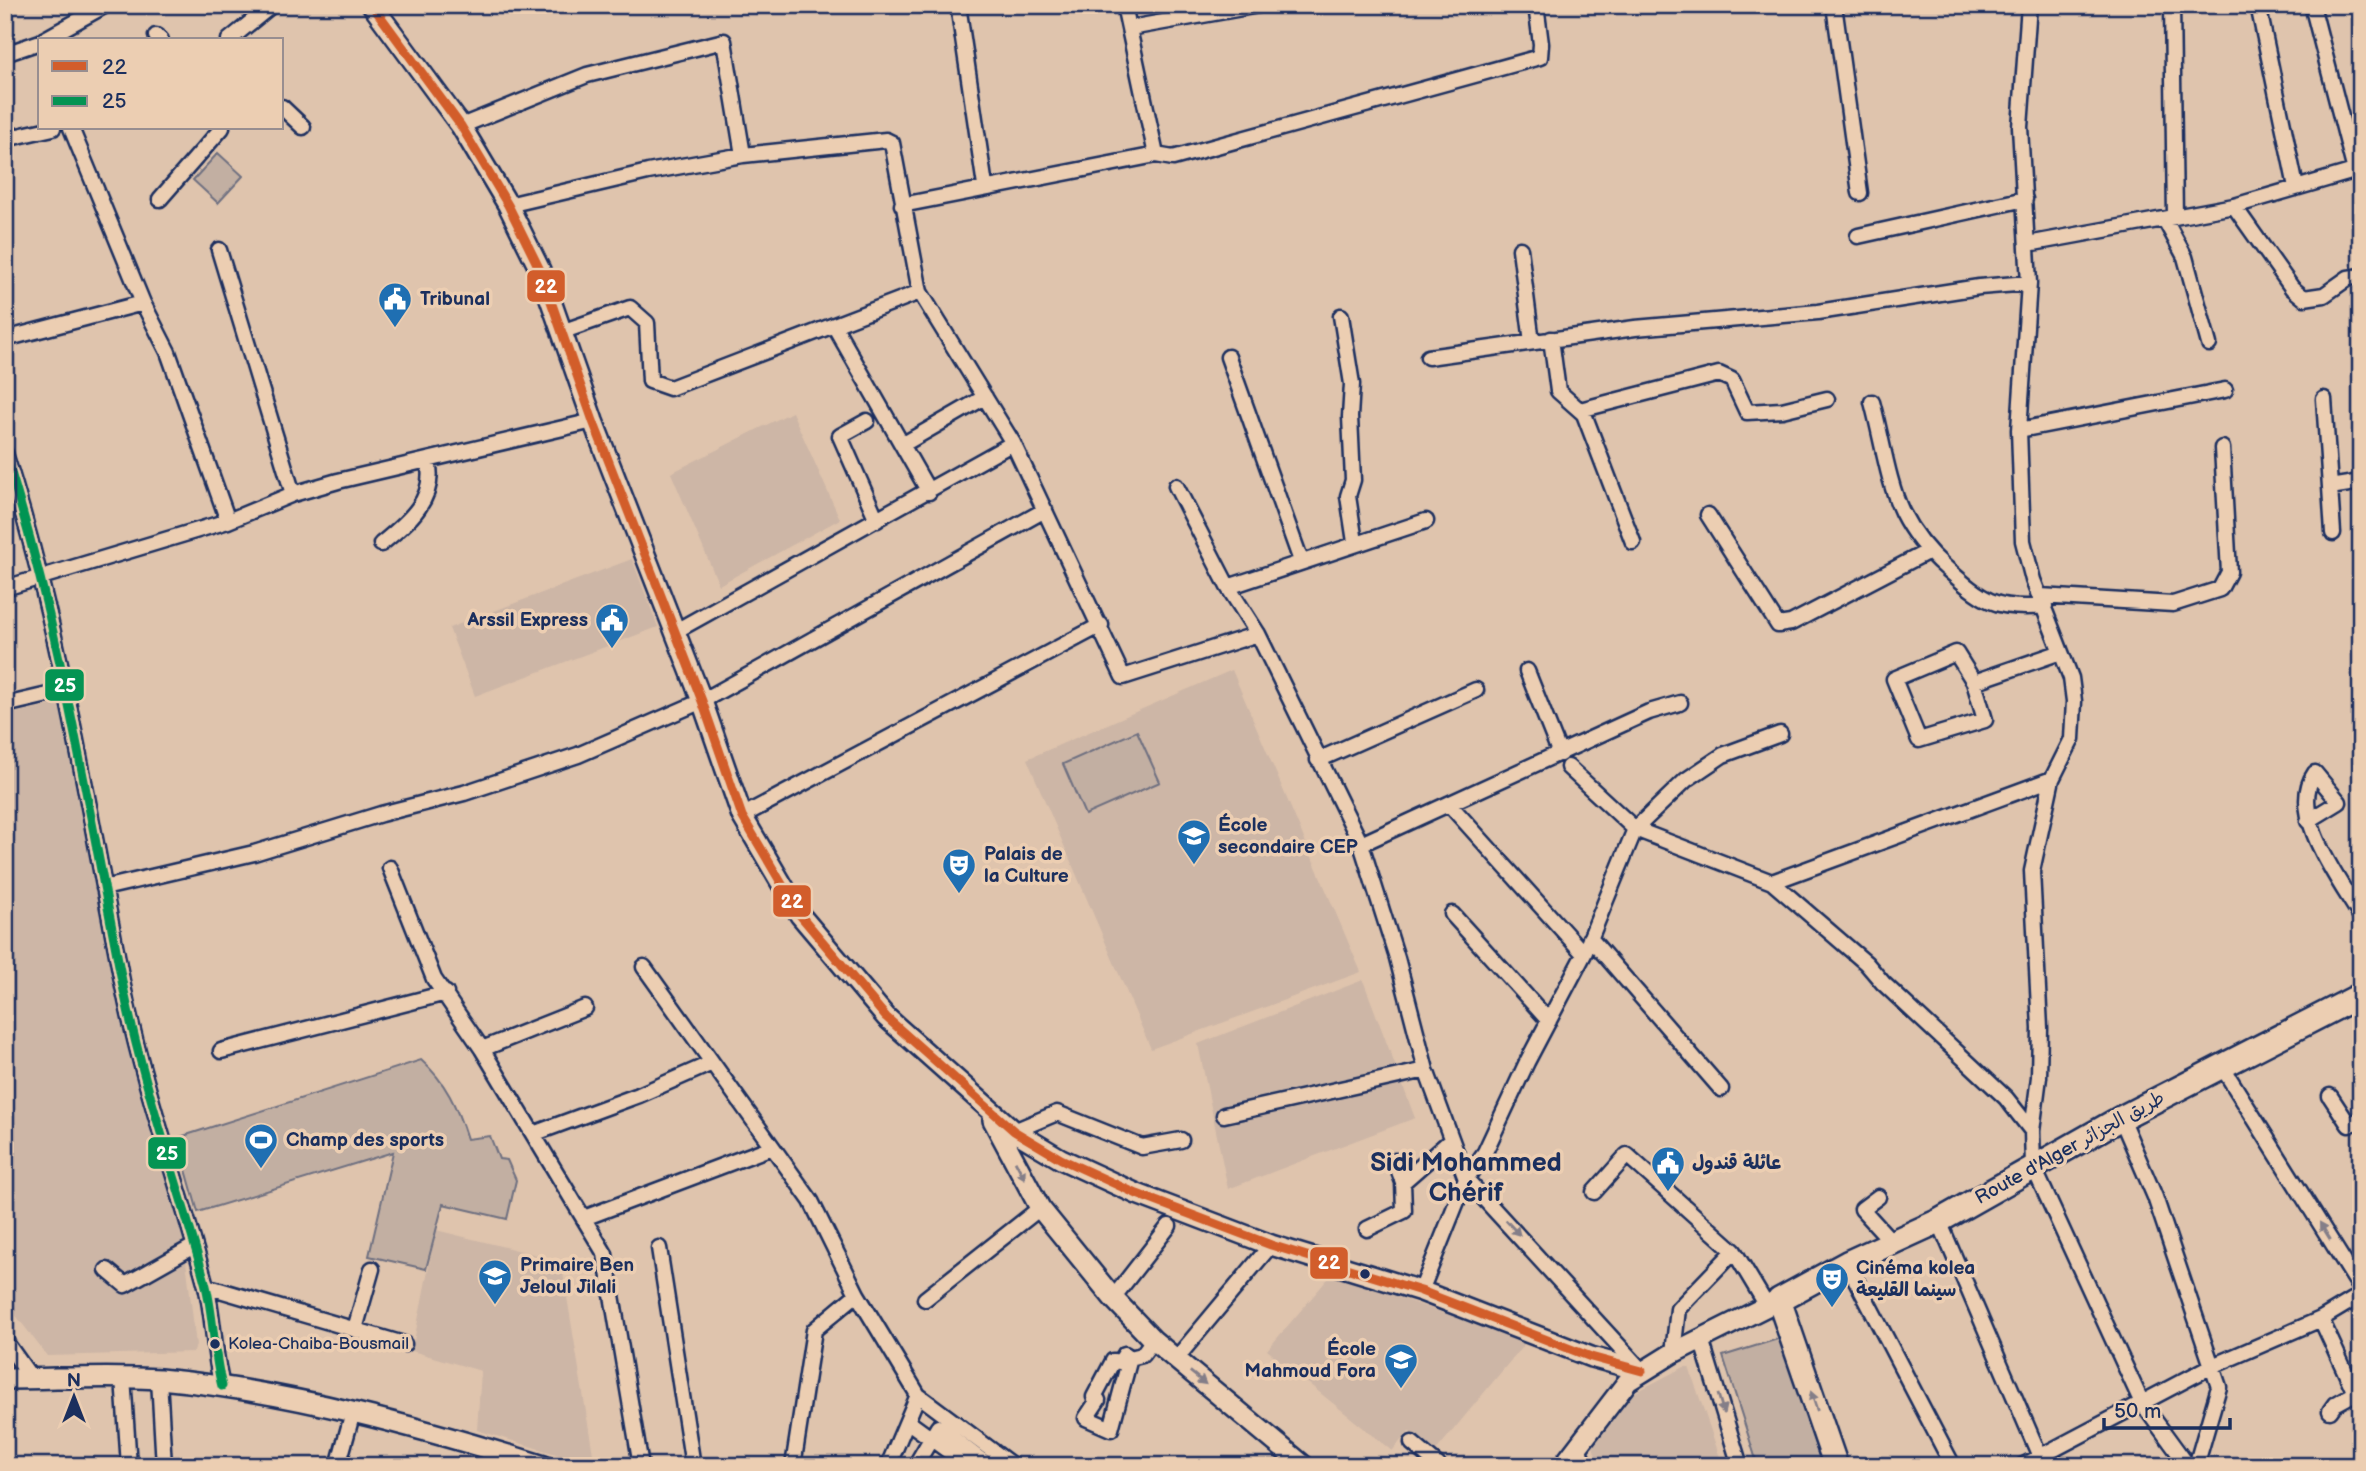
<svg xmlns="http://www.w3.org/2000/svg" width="2366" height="1471" font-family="'Balsamiq Sans','Playpen Sans Arabic',sans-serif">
<rect width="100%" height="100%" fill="#dfc4ad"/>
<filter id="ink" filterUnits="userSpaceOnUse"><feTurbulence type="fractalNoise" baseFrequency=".0143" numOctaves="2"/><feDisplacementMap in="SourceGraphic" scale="14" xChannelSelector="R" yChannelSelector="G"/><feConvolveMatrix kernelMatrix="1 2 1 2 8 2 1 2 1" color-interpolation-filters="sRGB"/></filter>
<g filter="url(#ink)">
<!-- built -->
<path fill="#cdb6a6" d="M792,412L840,519L719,585L671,473Z
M632,559L658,627L475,696L449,628Z
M1232,670L1361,972L1151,1049L1027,759Z
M61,703L122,1001L184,1243L196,1345L194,1352L47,1356L5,1301V715Z
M1363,980L1415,1118L1228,1189L1198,1044Z
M436,1230L561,1261L595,1466L477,1430L481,1371L412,1351Z
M1332,1274L1526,1342L1435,1452L1409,1431L1392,1451L1267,1350Z
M1684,1367H1689L1723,1466H1599L1592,1443L1632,1394Z"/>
<!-- green -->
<path fill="#c2afa2" stroke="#6e6f80" stroke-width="2" d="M218,153L243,176L218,203L193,180Z
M1137,731L1160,782L1085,815L1063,764Z
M421,1060C446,1082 457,1107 467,1139L490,1136L499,1159L507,1160L516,1180L507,1219L443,1204L426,1269L369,1256L393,1152L198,1212L177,1138Z
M1781,1338L1822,1466H1758L1723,1356Z"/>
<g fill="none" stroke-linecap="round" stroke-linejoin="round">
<!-- minor casing -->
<g stroke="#1b2f5e" stroke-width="19">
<path id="minor" d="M958,5L985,186
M1124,5L1156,155
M1834,5L1860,193
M2029,5L2020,127L2029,283L2019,430L2023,541L2033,580L2071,678L2074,701L2072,739L2052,779L2032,871L2040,1028L2039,1077L2032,1131
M2172,5L2175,217
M2258,5L2296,187
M2312,5L2355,171
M1130,28L1259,5
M156,36L161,40
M43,40L106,5
M229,40L272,5
M5,54L40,42
M282,107L303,127
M461,126L587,75L724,41L743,155
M71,128L143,303
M5,139L53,128
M160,199L222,128
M508,205L648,172L743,155L886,140L892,143L920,292L1013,443L1123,677L1258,634
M902,205L1156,155L1173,158L1540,57L1541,44L1536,5
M2234,206L2292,288L2304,298L2324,295L2348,278L2361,276
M2165,220L2185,257L2209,344
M1858,236L2025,199
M2028,244L2234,206L2361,169
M1520,249L1532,342
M219,250L293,494
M1341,316L1352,384L1350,417L1353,480L1348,496L1355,542
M835,327L929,492
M564,331L630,308L647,323L650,381L670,388L920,292
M5,339L143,303L168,352L228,521
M1551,339L1558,391L1584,414L1633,542
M1228,357L1301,561
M1428,357L1635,328L1818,312L1979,287L2029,283
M2324,399L2330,487
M1872,402C1881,434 1888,483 1902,512C1913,534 1927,551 1945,567C1981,599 1993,611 2045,606
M1580,410L1719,374L1732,380L1747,412L1782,410L1827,399
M867,421L840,436L877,520
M2019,430L2225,390
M902,445L985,397
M5,453C60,627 88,807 123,986C143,1086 178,1183 205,1282C214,1315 213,1352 222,1386
M1176,486L1228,587
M1708,515L1778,625L1791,623L1927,552
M1426,521L1228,587L1258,634L1361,844L1397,958L1426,1070L1466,1179L1642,1371
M2333,533L2330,487L2361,482
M381,544C408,522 437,499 428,461
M5,588L228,521L293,494L338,481L593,421
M2040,596L2173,604L2220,589L2229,572L2222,448
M674,632L1013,443
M1956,653L1974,682L1985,720L1919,740L1894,679Z
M1527,671L1560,754
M1974,682L2061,652
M5,705L65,691
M1318,760L1476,690
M1568,767L1635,829L1772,882L1866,963L1883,983L2006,1098L2032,1131L2033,1166L2142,1403L2188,1466
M1449,804L1584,954
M742,816L1101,625
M2308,821L2339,802L2315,773C2287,813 2340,881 2361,917
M1361,844L1649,712L1680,703
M390,868L434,979L482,1049L605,1254L641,1466
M1772,882L2052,779
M104,888L254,853L381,814L464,793L578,755L702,701L1045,510
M1452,914L1549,1021
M1590,938L1721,1089
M644,967L811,1201L857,1294L918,1395L888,1466
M482,1049L585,1008
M221,1051L446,993
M2221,1065L2361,1289
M2330,1096L2349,1125L2361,1119
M1224,1115L1426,1070
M2121,1118L2155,1197L2219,1387L2196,1466
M1014,1131L1057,1113L1142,1147L1181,1140
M533,1134L639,1095L712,1063
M1395,1161L1403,1182
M1594,1192L1627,1155L1734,1251
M1878,1197L1862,1209L1892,1242
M584,1218L772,1147
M1939,1221L2044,1466
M1367,1229L1404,1211L1403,1182L1450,1141
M659,1248L693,1466
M1847,1263L1953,1466
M107,1270L125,1285L194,1246
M206,1286L404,1344
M1421,1291L1466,1179L1485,1152L1527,1062L1584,954L1635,829L1686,780L1723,755L1780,734
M1113,1298L1169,1226
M925,1299L1040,1208
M2321,1319L2355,1393L2335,1404L2330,1411
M355,1329L372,1269
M5,1341L32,1379
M1702,1342L1740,1466
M1673,1353L1678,1309L1734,1251L1767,1306
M1130,1358L1125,1354L1120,1362L1113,1361L1094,1397L1098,1400L1086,1418L1111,1429L1130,1358L1142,1355L1153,1340
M1175,1360L1271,1245
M123,1377L129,1466
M159,1379L164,1466
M918,1395L1013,1466
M907,1421L969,1466
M1412,1443L1439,1466
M1578,1445L1584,1466
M338,1466L353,1412
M793,1466L814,1330L857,1294
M915,1466L938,1427L989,1466
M2022,1466L2210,1367L2321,1319L2361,1295"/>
</g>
<!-- secondary casing -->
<g stroke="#1b2f5e" stroke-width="24">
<path id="secondary" d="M372,5L461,126L508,205L540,270L593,421L702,701L742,816L800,915L886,1017L1014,1131L1061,1159L1137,1194L1271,1245L1421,1291L1591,1357L1642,1371
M993,1120L1040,1208L1113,1298L1153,1340L1304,1466
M5,1379C57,1379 109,1375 160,1379C290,1391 419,1427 544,1466
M1563,1466L1628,1381L1673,1353L1779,1300"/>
</g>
<!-- primary casing -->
<g stroke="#1b2f5e" stroke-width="28">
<path id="primary" d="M1836,1466L1779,1300L1847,1263L1939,1221L2121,1118L2361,995"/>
</g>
<!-- minor -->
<use href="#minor" stroke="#ecceb2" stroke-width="14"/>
<!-- secondary -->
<use href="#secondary" stroke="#ecceb2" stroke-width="19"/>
<!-- primary -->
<use href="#primary" stroke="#ecceb2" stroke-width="23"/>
<!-- bus-1 casing -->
<g stroke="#ecceb2" stroke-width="14">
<path id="bus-1" d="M372,5L461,126L508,205L540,270L593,421L702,701L742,816L800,915L886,1017L1014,1131L1061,1159L1137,1194L1271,1245L1421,1291L1591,1357L1642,1371"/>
</g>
<!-- bus-2 casing -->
<g stroke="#ecceb2" stroke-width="14">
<path id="bus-2" d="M5,453C60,627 88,807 123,986C143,1086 178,1183 205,1282C214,1315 213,1352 222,1386"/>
</g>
<!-- bus-1 -->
<use href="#bus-1" stroke="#d25d2b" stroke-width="9"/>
<!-- bus-2 -->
<use href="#bus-2" stroke="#049453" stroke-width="9"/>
</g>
<!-- one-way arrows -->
<defs><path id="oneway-solid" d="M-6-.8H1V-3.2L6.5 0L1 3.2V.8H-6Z" transform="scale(1.75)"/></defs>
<g fill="#847e88">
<use href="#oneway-solid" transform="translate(1020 1170) rotate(62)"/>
<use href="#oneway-solid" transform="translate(1513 1228) rotate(47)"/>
<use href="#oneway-solid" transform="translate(2325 1231) rotate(-122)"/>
<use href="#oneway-solid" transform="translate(1198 1378) rotate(39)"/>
<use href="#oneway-solid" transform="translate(1814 1401) rotate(-109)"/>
<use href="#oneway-solid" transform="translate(1721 1404) rotate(73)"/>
</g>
</g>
<!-- icons -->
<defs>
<g id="civic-pin" transform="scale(1.75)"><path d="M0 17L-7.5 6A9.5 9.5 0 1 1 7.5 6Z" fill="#1f6fb2" stroke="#ecceb2"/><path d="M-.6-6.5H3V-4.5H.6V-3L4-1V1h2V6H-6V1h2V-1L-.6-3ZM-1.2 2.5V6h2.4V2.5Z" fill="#fff"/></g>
<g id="school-pin" transform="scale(1.75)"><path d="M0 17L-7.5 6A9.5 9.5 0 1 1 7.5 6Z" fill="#1f6fb2" stroke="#ecceb2"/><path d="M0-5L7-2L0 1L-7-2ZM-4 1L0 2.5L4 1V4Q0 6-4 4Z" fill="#fff"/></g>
<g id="theatre-pin" transform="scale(1.75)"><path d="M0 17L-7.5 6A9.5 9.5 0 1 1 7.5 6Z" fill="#1f6fb2" stroke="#ecceb2"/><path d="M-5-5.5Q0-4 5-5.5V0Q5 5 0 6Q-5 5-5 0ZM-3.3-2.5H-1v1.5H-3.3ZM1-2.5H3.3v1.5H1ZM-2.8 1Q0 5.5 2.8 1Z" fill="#fff"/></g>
<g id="stadium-pin" transform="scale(1.75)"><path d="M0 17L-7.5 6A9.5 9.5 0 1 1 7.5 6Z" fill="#1f6fb2" stroke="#ecceb2"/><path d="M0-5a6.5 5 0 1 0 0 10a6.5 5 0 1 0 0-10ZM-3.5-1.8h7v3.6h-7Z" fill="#fff"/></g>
</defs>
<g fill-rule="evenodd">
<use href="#civic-pin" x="395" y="299"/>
<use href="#civic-pin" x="612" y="620"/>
<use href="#school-pin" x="1194" y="836"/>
<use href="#theatre-pin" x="959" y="865"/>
<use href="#stadium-pin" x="261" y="1140"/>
<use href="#civic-pin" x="1668" y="1163"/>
<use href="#school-pin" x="495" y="1276"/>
<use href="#theatre-pin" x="1832" y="1279"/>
<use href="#school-pin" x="1401" y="1360"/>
</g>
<!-- markers -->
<g fill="#1b2f5e" stroke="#ecceb2" stroke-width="2.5">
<circle cx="1365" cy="1274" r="6"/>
<circle cx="215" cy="1344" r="6"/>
</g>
<g text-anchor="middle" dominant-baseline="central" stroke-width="7" stroke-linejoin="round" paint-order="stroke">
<!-- bus labels -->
<g font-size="17" fill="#1b2f5e" stroke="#ecceb2" text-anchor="start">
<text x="228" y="1344">Kolea-Chaiba-Bousmail</text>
</g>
<!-- poi labels -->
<g font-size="19" font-weight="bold" fill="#1b2f5e" stroke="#ecceb2" text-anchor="start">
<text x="420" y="299">Tribunal</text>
<text x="588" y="620" text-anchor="end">Arssil Express</text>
<text x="1218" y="825">École<tspan x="1218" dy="22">secondaire CEP</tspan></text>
<text x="984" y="854">Palais de<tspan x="984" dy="22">la Culture</tspan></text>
<text x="286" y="1140">Champ des sports</text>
<text x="1692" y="1163">عائلة قندول</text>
<text x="520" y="1265">Primaire Ben<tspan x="520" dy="22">Jeloul Jilali</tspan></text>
<text x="1856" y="1268">Cinéma kolea<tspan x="1856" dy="22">سينما القليعة</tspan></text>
<text x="1376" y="1349" text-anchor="end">École<tspan x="1376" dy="22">Mahmoud Fora</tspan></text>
</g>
<!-- street labels -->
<g font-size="19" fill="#1b2f5e" stroke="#ecceb2">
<text transform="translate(2070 1148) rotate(-29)">Route d'Alger طريق الجزائر</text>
</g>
<!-- district labels -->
<g font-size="26" font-weight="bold" fill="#1b2f5e" stroke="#ecceb2">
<text x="1466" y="1163">Sidi Mohammed<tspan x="1466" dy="30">Chérif</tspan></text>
</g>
</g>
<g stroke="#ecceb2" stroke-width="2.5">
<rect x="526" y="269" width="40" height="34" rx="7" fill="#d25d2b"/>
<rect x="44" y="668" width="41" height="34" rx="7" fill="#049453"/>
<rect x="772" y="884" width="40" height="34" rx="7" fill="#d25d2b"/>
<rect x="147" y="1136" width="40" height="34" rx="7" fill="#049453"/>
<rect x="1309" y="1246" width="40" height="34" rx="7" fill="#d25d2b"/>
</g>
<g font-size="19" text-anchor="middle" font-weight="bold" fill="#fff">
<text x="546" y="293">22</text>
<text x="65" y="692">25</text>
<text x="792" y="908">22</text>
<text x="167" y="1160">25</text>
<text x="1329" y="1269">22</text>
</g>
<!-- margin -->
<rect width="2366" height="1471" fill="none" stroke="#ecceb2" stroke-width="28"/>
<rect x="14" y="14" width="2338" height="1443" fill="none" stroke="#1b2f5e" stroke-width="2.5" filter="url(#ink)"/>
<!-- legend -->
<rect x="38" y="38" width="245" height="91" fill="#ecceb2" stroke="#988e90" stroke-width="2"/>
<rect x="52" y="61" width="35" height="10" fill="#d25d2b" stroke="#988e90" stroke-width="2"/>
<text x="102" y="74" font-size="21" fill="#1b2f5e">22</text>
<rect x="52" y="96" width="35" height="10" fill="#049453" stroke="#988e90" stroke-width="2"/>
<text x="102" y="108" font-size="21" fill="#1b2f5e">25</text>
<!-- north arrow -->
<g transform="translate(74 1397)" stroke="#ecceb2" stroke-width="5" paint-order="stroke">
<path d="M0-5L12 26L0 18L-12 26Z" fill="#1b2f5e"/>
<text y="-10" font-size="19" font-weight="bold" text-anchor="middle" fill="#1b2f5e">N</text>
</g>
<!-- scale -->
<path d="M2104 1418v10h126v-10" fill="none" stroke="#1b2f5e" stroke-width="3.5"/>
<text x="2114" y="1418" font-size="21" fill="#1b2f5e" stroke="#ecceb2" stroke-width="5" paint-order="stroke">50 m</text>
</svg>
